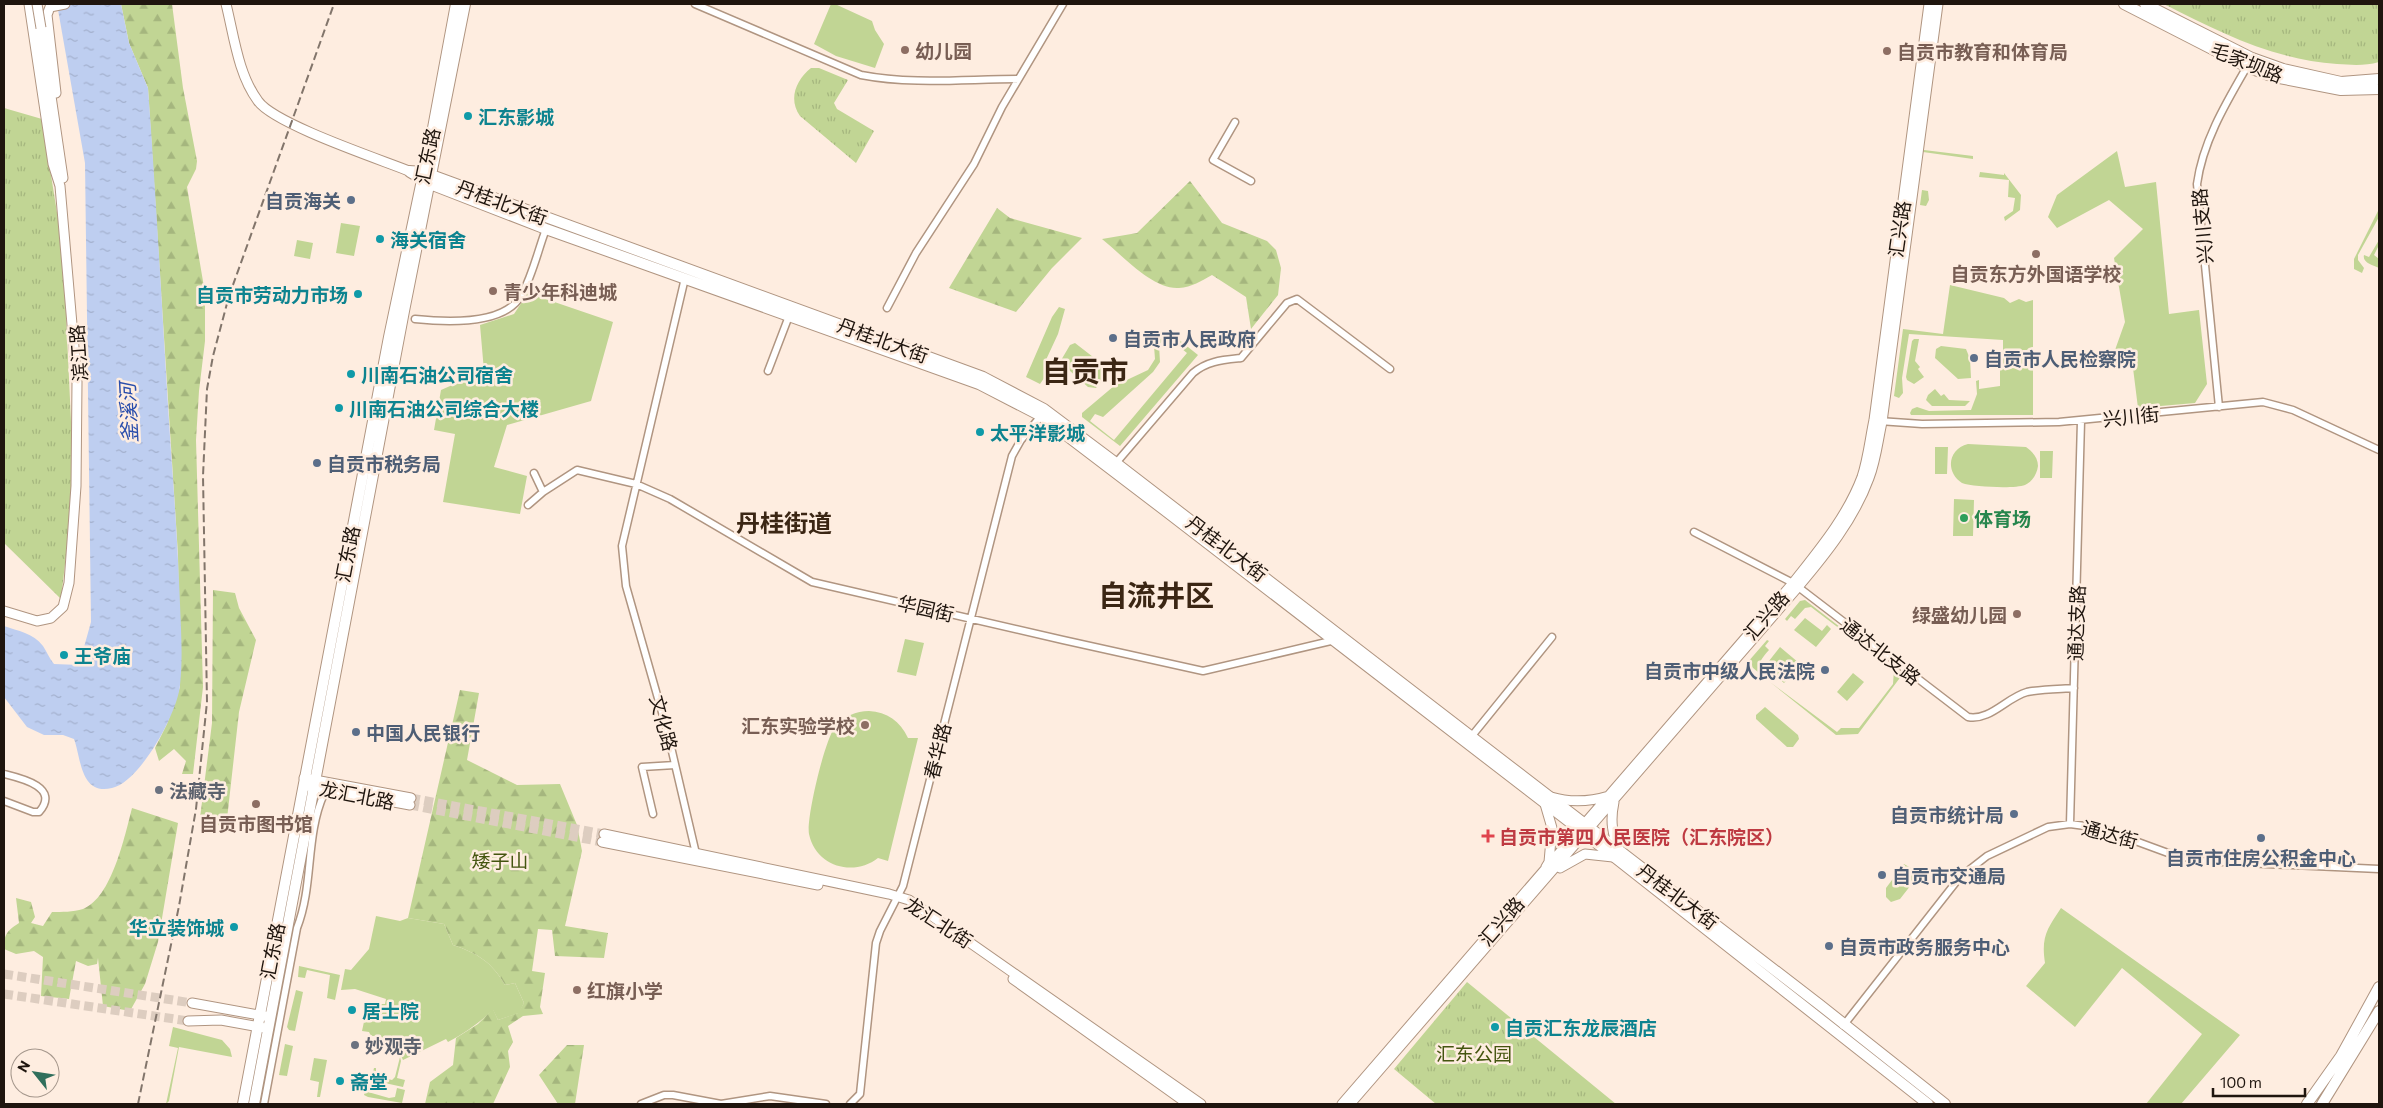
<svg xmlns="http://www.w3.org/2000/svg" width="2383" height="1108" font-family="Commissioner,'Noto Sans SC',sans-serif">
<defs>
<pattern id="forest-firs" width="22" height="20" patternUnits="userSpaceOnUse" patternTransform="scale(1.25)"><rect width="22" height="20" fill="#c1d594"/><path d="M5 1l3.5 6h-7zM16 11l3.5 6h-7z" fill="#a5b67e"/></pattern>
<pattern id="park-tufts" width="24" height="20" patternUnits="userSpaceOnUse" patternTransform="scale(1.25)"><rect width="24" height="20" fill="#c1d594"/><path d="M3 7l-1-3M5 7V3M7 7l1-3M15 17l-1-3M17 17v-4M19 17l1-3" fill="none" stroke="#a5b67e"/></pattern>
<pattern id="water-ripples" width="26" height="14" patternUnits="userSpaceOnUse" patternTransform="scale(1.25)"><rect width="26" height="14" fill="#becef0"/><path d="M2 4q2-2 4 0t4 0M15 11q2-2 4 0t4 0" fill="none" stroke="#a3b0cd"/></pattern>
</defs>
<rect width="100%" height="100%" fill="#feede0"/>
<!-- grass -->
<path fill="#c1d594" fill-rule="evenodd" d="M831,4H835L872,21L875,30L884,44L875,68L836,56L814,44Z
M1922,150H1924L1973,156V159L1923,152Z
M2117,151L2125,187L2156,182L2169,314L2199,310L2207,384L2195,403L2138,408L2131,352L2115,350L2125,322L2114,258L2143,229L2109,200L2057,228L2048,217L2057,195Z
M1980,172L2004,175V173L2021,195L2020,210L2005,221L2004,217L2013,211L2015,198L2008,197L2009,180L1979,177Z
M1922,190L1928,191L1929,200L1926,206L1920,205Z
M2379,209V217L2358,255V260L2364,268L2362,273L2354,269V259Z
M341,223L360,226L354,256L336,253Z
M297,240L313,243L310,259L294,256Z
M2379,240V245L2374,255L2379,259V268C2373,265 2362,263 2364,255L2369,257Z
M1950,285L2004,298L2010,303L2019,299L2026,302L2033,300V415H1911L1910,413L1912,409L1917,407L1929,411L1971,410L1977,394L1976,381L1979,380V389L2000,386V352L2003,351V340L1909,334L1902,378L1903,393L1899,398L1894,396L1903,329L1943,334Z
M528,293L613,322L591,401L507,425L494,467L527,476L520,514L443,502L455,434L434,430L441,390L484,371L480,325L514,314Z
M1059,307L1065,309L1058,334L1045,362L1051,368L1040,384L1026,377L1052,317Z
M1168,331L1198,355L1120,446L1082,417V413L1114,386L1148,370L1155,359L1154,346ZM1166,336L1187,353L1114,440L1090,421L1095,414L1103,417L1153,372L1160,362L1159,345Z
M1914,339H1919L1915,361L1920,367L1918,369L1924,377L1914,384L1907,380L1906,377L1912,341Z
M1075,343L1106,367L1108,374L1096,388L1088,387L1060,362L1070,345Z
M1941,346L1966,349L1970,359L1971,378L1958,379L1935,358L1936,349Z
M1935,389L1941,396L1944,394L1949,400L1970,401L1965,406H1932L1926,400L1928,395Z
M1968,444L2026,447C2033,452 2038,458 2038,466C2037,474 2032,482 2025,485C2015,489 1973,487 1962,483C1945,472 1948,449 1968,444Z
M1935,447H1948L1947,474H1935Z
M2040,451H2053L2052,478H2040Z
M1954,499L1974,500L1973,536H1953Z
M1805,600L1902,675L1858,734L1836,735L1770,682L1837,732L1841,728H1859L1893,684L1894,670L1811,607L1805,608L1795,619L1791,616L1787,621L1785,619L1800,601Z
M1805,618L1822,631L1827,625L1831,629L1816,647L1794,630Z
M905,639L924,643L916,676L897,672Z
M1767,640L1769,641L1765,646L1769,650C1760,660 1755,667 1764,677L1747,663Z
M1780,647L1799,663L1800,666L1784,683L1765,666Z
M1853,673L1864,682L1847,701L1837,692Z
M1765,707L1798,735L1799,739L1793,747H1787L1756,719V715Z
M869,711C887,712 900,721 908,738H918L888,861L878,858C854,877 816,867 809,834C806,818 825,739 835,727C844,716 856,711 869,711Z
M1904,864L1916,871L1918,876L1900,899L1891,902L1886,897V888Z
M2061,908L2240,1035L2181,1104H2146L2202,1034L2122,968L2075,1027L2026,986L2045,963C2041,937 2047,929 2061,908Z
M376,916L400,921L408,918L444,924L453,945C477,953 492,962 505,985L515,983L524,1003L519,1013L498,1020L493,1010C479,1023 465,1033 448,1042L446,1039L403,1060L394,1041L381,1047L378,1036H371L369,1032L362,1031L365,1017H368L369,1004H385L386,999L355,989L341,990L345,969L351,970L369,949Z
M299,966L340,975L335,1000L327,998L330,975L307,970L305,978L298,977Z
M296,990L303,992L295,1031L289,1030L287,1027Z
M173,1027L222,1040L230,1049L232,1057L179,1047L169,1101L166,1104L178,1048L169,1046Z
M285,1044L293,1046L287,1076L279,1075Z
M400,1057L401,1061L397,1078L405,1080L403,1087L371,1080L374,1068H376V1076L392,1080L395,1077Z
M314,1058L327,1060L320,1097H317L319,1082L310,1080Z
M366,1088L368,1089V1092L389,1098L395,1097L397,1088L405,1090L402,1103L368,1097L364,1095Z"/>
<!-- forest -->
<path fill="url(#forest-firs)" d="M121,4H172L183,88L197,161L196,169L187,187L205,293V341L199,391L196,440L203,687L193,774H182L186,761L174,749L159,761L155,748L167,724L180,687L178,555L148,88L129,43Z
M1190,181L1222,223L1267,241L1276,250L1281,268L1278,295L1251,329L1246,297L1212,275C1201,281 1192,287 1179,288C1153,290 1122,255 1102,239L1137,233Z
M997,208L1010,218L1082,238L1052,268L1016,312L949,288Z
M213,590L235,593L239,608L256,640L239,712L226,828L200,818L212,723Z
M460,690L479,693L467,760L517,785L560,784L577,825L582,851L565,926L608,933L604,958L555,956L552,930L538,929L532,971L545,973L540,1007L543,1014L523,1016L508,1026L513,1042L508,1051L510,1067L493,1104H433L431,1103L425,1104L430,1082L453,1065L456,1038L478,1024L493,1009L498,1020L518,1013L524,1003L515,983L505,985C492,962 477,953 453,945L444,924L408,918Z
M132,808L178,823L158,942L145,984L130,1011L103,1006L98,958L97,964L88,966L76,961L69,999L41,996L43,957L34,951L16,954L4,949C4,934 7,931 19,923L16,898L31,902L35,917L31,923L43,926L52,912C62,912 73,912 83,909C112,898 125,835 132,808Z
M567,1045H584L575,1104H558L539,1075Z"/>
<!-- park -->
<path fill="url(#park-tufts)" d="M2164,4H2379V62C2365,66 2352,65 2337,64C2274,60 2219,32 2164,4Z
M811,68H819L848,80L834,103L837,109L874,131L856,163L800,116C788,99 796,80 811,68Z
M4,108L42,119L63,250L74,485L61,599L4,543Z
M1467,982L1616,1104H1436L1394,1069Z"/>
<!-- water -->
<path fill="url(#water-ripples)" d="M57,4H121L129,43L148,88C157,209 163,331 171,452C175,503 178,554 180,604C181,631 183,658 180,685C178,712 140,782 112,788C80,796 81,757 74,739L63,735H44L27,727L4,697V626C18,631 33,633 43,646C47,652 49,658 54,664L79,665L91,622L85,163Z"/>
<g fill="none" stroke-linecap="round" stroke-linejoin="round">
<!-- secondary-tunnel -->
<path stroke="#ddcdc0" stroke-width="9" stroke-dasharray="9 4.5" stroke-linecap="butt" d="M411,798L604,834
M410,805L602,842
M4,974L192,1003
M4,994L188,1021"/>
<!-- street casing -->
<g stroke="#b09581" stroke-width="9">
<path id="street" d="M695,4L861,75C913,85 965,79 1018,79
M1235,122L1213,160L1251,181
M685,278L622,546L626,586L667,730L697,858
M887,308L916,253L974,164L1002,107L1063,4
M415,319C444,322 506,326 522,294C533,274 538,250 546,229
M768,371L789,316
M2219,407L2197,184C2203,139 2229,98 2252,58
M1879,421L1922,424L2059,422L2263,402L2293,410L2379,450
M1116,463L1193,373C1207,361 1222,360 1241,358L1287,303L1297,299L1390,369
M543,492L577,470L636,484L670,499L812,582L1063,640L1203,671L1335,640
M528,505L543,492L534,473
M1694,532L1793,583L1968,717C1990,721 2006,698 2027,692C2042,689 2059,689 2074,688
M1471,737L1552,637
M4,774C20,778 61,787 39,812H33L4,801
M653,814L642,767L675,765
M2070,824L2081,421
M1843,1026L1960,877L1987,856L2048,827L2070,824L2100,828L2168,853L2202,861L2379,869
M264,1104L297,928C314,885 305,836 324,794L331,790
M641,1104L664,1095H673L721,1104L770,1096L826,1104
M850,1104L860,1094L876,943L880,931L903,886L1012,456L1021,440L1041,416"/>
</g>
<!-- secondary casing -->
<g stroke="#b09581" stroke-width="11">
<path id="secondary" d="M226,4C234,36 238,74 258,101C274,124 379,159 409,171
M41,28L63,178
M56,93L47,15L50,7L65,4
M4,611L37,621L51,618L63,607L69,583L76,486L77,382L60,186L53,164L29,4
M304,778L411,798
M308,786L410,805
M1551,797C1571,803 1589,802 1609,796
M1614,802C1610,821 1612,834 1620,852
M1545,804L1552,828L1549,862L1546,867
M604,834L889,894L909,900L1201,1104
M602,842L818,885
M1560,868L1585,854L1613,857
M1013,979L1188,1104
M192,1003L270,1017
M188,1021L221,1020L265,1028
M1342,1104L1793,583C1819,550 1847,517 1862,477C1868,459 1870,439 1874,420L1929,4
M1350,1104L1798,587C1826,554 1854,519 1869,478C1876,460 1878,440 1882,422L1938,4"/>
</g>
<!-- primary casing -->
<g stroke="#b09581" stroke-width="12">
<path id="primary" d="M2124,4L2247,67L2274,77L2341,90L2379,89
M2145,4L2252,58L2283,69L2341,82L2379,79
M409,171L423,172L983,377L1044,409L1116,463L1820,1005L1945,1104
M410,172L430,184L546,229L979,384L1041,416L1167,512L1580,830L1928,1104
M243,1104L389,337L433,128L456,4
M254,1104L404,311L465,4
M2307,1104L2341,1056L2379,987
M2322,1104L2379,1011"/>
</g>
<!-- street -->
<use href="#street" stroke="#fff" stroke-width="6"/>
<!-- secondary -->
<use href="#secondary" stroke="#fff" stroke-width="9"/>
<!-- primary -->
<use href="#primary" stroke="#fff" stroke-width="10"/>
<!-- rail -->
<path stroke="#82756b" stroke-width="2" stroke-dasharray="8 4" stroke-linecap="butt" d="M138,1104L179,906L196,809L207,702L203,476L207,389L213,356L229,296L334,4"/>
<!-- secondary-bridge casing -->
<g stroke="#b09581" stroke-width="11" stroke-linecap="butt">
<path id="secondary-bridge" d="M37,4L41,28"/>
</g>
<!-- secondary-bridge -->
<use href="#secondary-bridge" stroke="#fff" stroke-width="9"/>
</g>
<!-- markers -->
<g fill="#8d6e63" stroke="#feede0" stroke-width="2">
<circle cx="905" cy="50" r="5"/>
<circle cx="1887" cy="51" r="5"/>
<circle cx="2036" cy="254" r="5"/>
<circle cx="493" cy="291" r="5"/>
<circle cx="2017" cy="614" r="5"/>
<circle cx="865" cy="725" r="5"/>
<circle cx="256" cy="804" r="5"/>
<circle cx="577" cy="990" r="5"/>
</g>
<g fill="#0f9aa8" stroke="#feede0" stroke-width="2">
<circle cx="468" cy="116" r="5"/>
<circle cx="380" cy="239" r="5"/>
<circle cx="358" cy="294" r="5"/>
<circle cx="351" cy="374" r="5"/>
<circle cx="339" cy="408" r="5"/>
<circle cx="980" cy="432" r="5"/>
<circle cx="64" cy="655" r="5"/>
<circle cx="234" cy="927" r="5"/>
<circle cx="352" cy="1010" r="5"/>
<circle cx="1495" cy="1027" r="5"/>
<circle cx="340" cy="1081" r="5"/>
</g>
<g fill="#5c6f8a" stroke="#feede0" stroke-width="2">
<circle cx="351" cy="200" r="5"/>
<circle cx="1113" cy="338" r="5"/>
<circle cx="1974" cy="358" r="5"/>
<circle cx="317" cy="463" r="5"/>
<circle cx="1825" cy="670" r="5"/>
<circle cx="356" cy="732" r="5"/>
<circle cx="2014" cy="814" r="5"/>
<circle cx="2261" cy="838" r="5"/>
<circle cx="1882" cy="875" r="5"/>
<circle cx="1829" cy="946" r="5"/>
</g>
<circle fill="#2e9e5b" stroke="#feede0" stroke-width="2" cx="1964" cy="518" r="5"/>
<g fill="#6b7280" stroke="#feede0" stroke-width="2">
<circle cx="159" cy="790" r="5"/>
<circle cx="355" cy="1045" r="5"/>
</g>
<path fill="#e0444e" stroke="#feede0" stroke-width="2" d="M1485.5 828.5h5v5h5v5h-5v5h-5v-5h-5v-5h5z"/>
<g text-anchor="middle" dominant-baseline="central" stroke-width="5" stroke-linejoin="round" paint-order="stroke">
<!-- education labels -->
<g font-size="19" font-weight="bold" fill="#785e54" stroke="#feede0" text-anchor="start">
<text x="915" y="50">幼儿园</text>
<text x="1897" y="51">自贡市教育和体育局</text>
<text x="2036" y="273" text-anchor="middle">自贡东方外国语学校</text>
<text x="503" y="291">青少年科迪城</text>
<text x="2007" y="614" text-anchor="end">绿盛幼儿园</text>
<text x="855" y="725" text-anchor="end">汇东实验学校</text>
<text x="256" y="823" text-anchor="middle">自贡市图书馆</text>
<text x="587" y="990">红旗小学</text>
</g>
<!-- street labels -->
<g font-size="19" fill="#1f150e" stroke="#feede0">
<text transform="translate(2247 62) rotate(22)">毛家坝路</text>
<text transform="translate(427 156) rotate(-78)">汇东路</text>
<text transform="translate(502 202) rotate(20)">丹桂北大街</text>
<text transform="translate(2202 226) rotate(-95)">兴川支路</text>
<text transform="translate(1899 229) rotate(-82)">汇兴路</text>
<text transform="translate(883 340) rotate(20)">丹桂北大街</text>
<text transform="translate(78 353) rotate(-94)">滨江路</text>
<text transform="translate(2131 416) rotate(-6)">兴川街</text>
<text transform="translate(1227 548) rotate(37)">丹桂北大街</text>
<text transform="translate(347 554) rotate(-79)">汇东路</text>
<text transform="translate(926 608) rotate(13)">华园街</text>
<text transform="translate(1766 615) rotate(-49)">汇兴路</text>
<text transform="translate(2076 623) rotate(-88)">通达支路</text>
<text transform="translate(1881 651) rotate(38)">通达北支路</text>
<text transform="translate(664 723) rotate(75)">文化路</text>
<text transform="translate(937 751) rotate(-76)">春华路</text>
<text transform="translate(357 795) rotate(11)">龙汇北路</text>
<text transform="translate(2110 834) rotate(15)">通达街</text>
<text transform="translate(1678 896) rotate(37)">丹桂北大街</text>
<text transform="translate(1501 921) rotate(-49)">汇兴路</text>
<text transform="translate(939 922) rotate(33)">龙汇北街</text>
<text transform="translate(272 951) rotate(-79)">汇东路</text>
</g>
<!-- culture labels -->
<g font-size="19" font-weight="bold" fill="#0d838f" stroke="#feede0" text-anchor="start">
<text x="478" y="116">汇东影城</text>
<text x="390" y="239">海关宿舍</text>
<text x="348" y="294" text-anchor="end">自贡市劳动力市场</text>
<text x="361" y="374">川南石油公司宿舍</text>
<text x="349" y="408">川南石油公司综合大楼</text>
<text x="990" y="432">太平洋影城</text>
<text x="74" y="655">王爷庙</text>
<text x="224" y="927" text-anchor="end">华立装饰城</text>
<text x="362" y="1010">居士院</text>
<text x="1505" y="1027">自贡汇东龙辰酒店</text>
<text x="350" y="1081">斋堂</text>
</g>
<!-- service labels -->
<g font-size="19" font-weight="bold" fill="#4e5e75" stroke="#feede0" text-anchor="start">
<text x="341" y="200" text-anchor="end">自贡海关</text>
<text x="1123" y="338">自贡市人民政府</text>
<text x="1984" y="358">自贡市人民检察院</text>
<text x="327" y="463">自贡市税务局</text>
<text x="1815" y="670" text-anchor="end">自贡市中级人民法院</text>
<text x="366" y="732">中国人民银行</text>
<text x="2004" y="814" text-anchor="end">自贡市统计局</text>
<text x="2261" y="857" text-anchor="middle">自贡市住房公积金中心</text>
<text x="1892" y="875">自贡市交通局</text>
<text x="1839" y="946">自贡市政务服务中心</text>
</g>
<!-- leisure labels -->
<g font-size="19" font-weight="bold" fill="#27864d" stroke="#feede0" text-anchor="start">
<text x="1974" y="518">体育场</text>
</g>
<!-- worship labels -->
<g font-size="19" font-weight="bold" fill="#5b616d" stroke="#feede0" text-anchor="start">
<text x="169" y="790">法藏寺</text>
<text x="365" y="1045">妙观寺</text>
</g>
<!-- health labels -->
<g font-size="19" font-weight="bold" fill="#be3a42" stroke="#feede0" text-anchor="start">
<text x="1499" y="836">自贡市第四人民医院（汇东院区）</text>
</g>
<!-- park labels -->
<g font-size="19" fill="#44550f" stroke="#feede0">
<text x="500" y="860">矮子山</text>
<text x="1474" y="1053">汇东公园</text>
</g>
<!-- water labels -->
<g font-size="20" font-style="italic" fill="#2a4eac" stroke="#feede0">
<text transform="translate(128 413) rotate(-93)">釜溪河</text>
</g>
<!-- district labels -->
<g font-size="24" font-weight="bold" fill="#3b2614" stroke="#feede0">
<text x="784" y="522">丹桂街道</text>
</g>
<!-- town labels -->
<g font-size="29" font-weight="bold" fill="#3b2614" stroke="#feede0">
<text x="1085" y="370">自贡市</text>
<text x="1156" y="594">自流井区</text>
</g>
</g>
<!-- border -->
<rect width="2383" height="1108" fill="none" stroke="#1f150e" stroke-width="10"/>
<!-- north arrow -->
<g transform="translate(35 1073) rotate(300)"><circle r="24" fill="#feede0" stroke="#a5978c"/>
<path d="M0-4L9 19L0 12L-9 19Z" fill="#306f5c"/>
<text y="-8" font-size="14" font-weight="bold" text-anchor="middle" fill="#1f150e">N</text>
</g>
<!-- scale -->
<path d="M2213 1088v8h92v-8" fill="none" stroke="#1f150e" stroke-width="2.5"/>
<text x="2220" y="1088" font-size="15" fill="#1f150e" stroke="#feede0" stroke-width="4" paint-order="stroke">100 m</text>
</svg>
